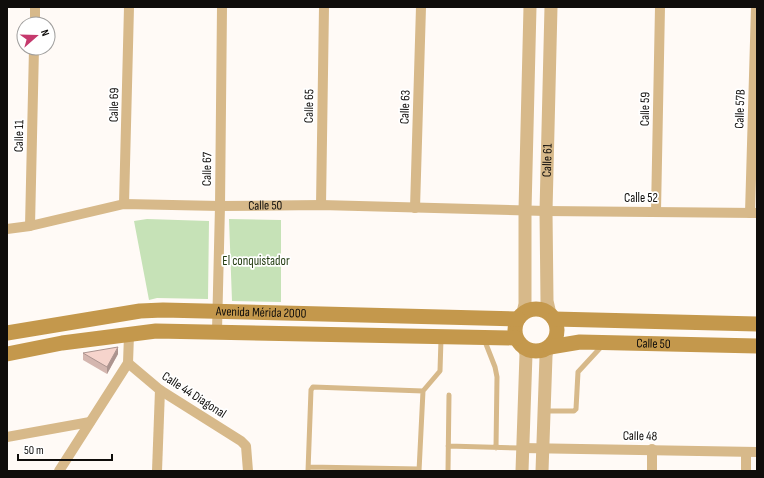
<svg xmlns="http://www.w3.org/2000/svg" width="764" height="478" font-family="'Sofia Sans Condensed',sans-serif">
<rect width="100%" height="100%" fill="#fffaf6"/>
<!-- green -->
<path fill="#c6e2b7" d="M147,219L209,221L208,299L157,298L149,300L134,221Z
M229,219L281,220V302L232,301Z"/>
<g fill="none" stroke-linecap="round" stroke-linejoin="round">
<!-- service -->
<path stroke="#d7b98a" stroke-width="5" d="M484,339L495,367L497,377L496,448
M545,411H574L576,409L578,372L602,346
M448,446L521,448
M309,467L419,469
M308,471L311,390L313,387L423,391
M419,471L423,391L440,371L441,339
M448,471L449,395"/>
<!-- minor -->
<g stroke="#d7b98a" stroke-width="10">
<path d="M35,24V7"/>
<path d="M124,204L129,7"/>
<path d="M321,205L324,7"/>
<path d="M415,208L421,7"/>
<path d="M656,211L660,7"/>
<path d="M750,213L756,7"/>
<path d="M30,226L34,48"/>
<path id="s1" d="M7,229L30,226L124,204L220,206L321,205L546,211L757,213"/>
<path d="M217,331L220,206L222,7"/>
<path d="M128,363L160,390L241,441L246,446L248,471"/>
<path d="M7,437L90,422"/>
<path d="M522,448L757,452"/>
<path d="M59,471L128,363L129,335"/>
<path d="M157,471L160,390"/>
<path d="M652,471V449"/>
<path d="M746,471V452"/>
</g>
<!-- tertiary -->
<g stroke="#d7b98a" stroke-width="13">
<path d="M523,313L525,304V210L530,7"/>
<path id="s2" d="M550,314L547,301L546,211L551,7"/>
<path d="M522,471L526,354L524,348"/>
<path d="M542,471L546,356L547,349"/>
</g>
<!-- secondary -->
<g stroke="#c4984c" stroke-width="15">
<circle cx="536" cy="330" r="21"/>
<path d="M554,319L757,324"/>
<path id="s3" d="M7,333L140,311L163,310L518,319"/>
<path id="s4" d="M550,347L580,342L757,346"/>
<path d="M7,354L62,343L156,331L516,338"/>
</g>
</g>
<!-- wall -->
<path fill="#d4b6af" d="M83,353L118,354L107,374L83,360Z"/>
<!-- shaded-wall -->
<path fill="#ac948f" d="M118,347V354L107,374V367Z"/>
<!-- building -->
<path fill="#f6d4cc" stroke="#ac948f" d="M118,347L107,367L83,353Z"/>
<g text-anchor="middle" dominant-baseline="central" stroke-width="3.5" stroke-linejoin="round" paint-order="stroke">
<!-- street labels -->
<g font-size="13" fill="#0f0d0b" stroke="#fff">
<text transform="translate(114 105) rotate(-89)">Calle 69</text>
<text transform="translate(309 106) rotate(-89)">Calle 65</text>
<text transform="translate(405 107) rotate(-88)">Calle 63</text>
<text transform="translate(645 109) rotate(-89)">Calle 59</text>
<text transform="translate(740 109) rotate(-88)">Calle 57B</text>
<text transform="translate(19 136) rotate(-89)">Calle 11</text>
<text stroke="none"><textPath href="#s2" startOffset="154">Calle 61</textPath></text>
<text transform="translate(207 169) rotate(-89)">Calle 67</text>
<text x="641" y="198">Calle 52</text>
<text stroke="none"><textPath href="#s1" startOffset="261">Calle 50</textPath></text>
<text stroke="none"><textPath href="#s3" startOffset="256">Avenida Mérida 2000</textPath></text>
<text stroke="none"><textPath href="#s4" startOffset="104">Calle 50</textPath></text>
<text transform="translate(194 395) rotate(33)">Calle 44 Diagonal</text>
<text transform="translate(640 436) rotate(1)">Calle 48</text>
</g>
<!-- park labels -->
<g font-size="13" fill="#1f390d" stroke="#fff">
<text x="256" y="261">El conquistador</text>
</g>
</g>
<!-- border -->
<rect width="764" height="478" fill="none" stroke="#0f0d0b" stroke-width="16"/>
<!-- north arrow -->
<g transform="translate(36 36) rotate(70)"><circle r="19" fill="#ffffff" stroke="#9f9e9d"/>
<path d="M0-3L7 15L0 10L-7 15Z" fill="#c5396d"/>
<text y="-6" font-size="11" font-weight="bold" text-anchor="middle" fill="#0f0d0b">N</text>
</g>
<!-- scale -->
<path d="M18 454v6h94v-6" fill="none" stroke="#0f0d0b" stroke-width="2"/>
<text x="24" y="454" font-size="12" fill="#0f0d0b" stroke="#ffffff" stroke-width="3" paint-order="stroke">50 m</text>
</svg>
